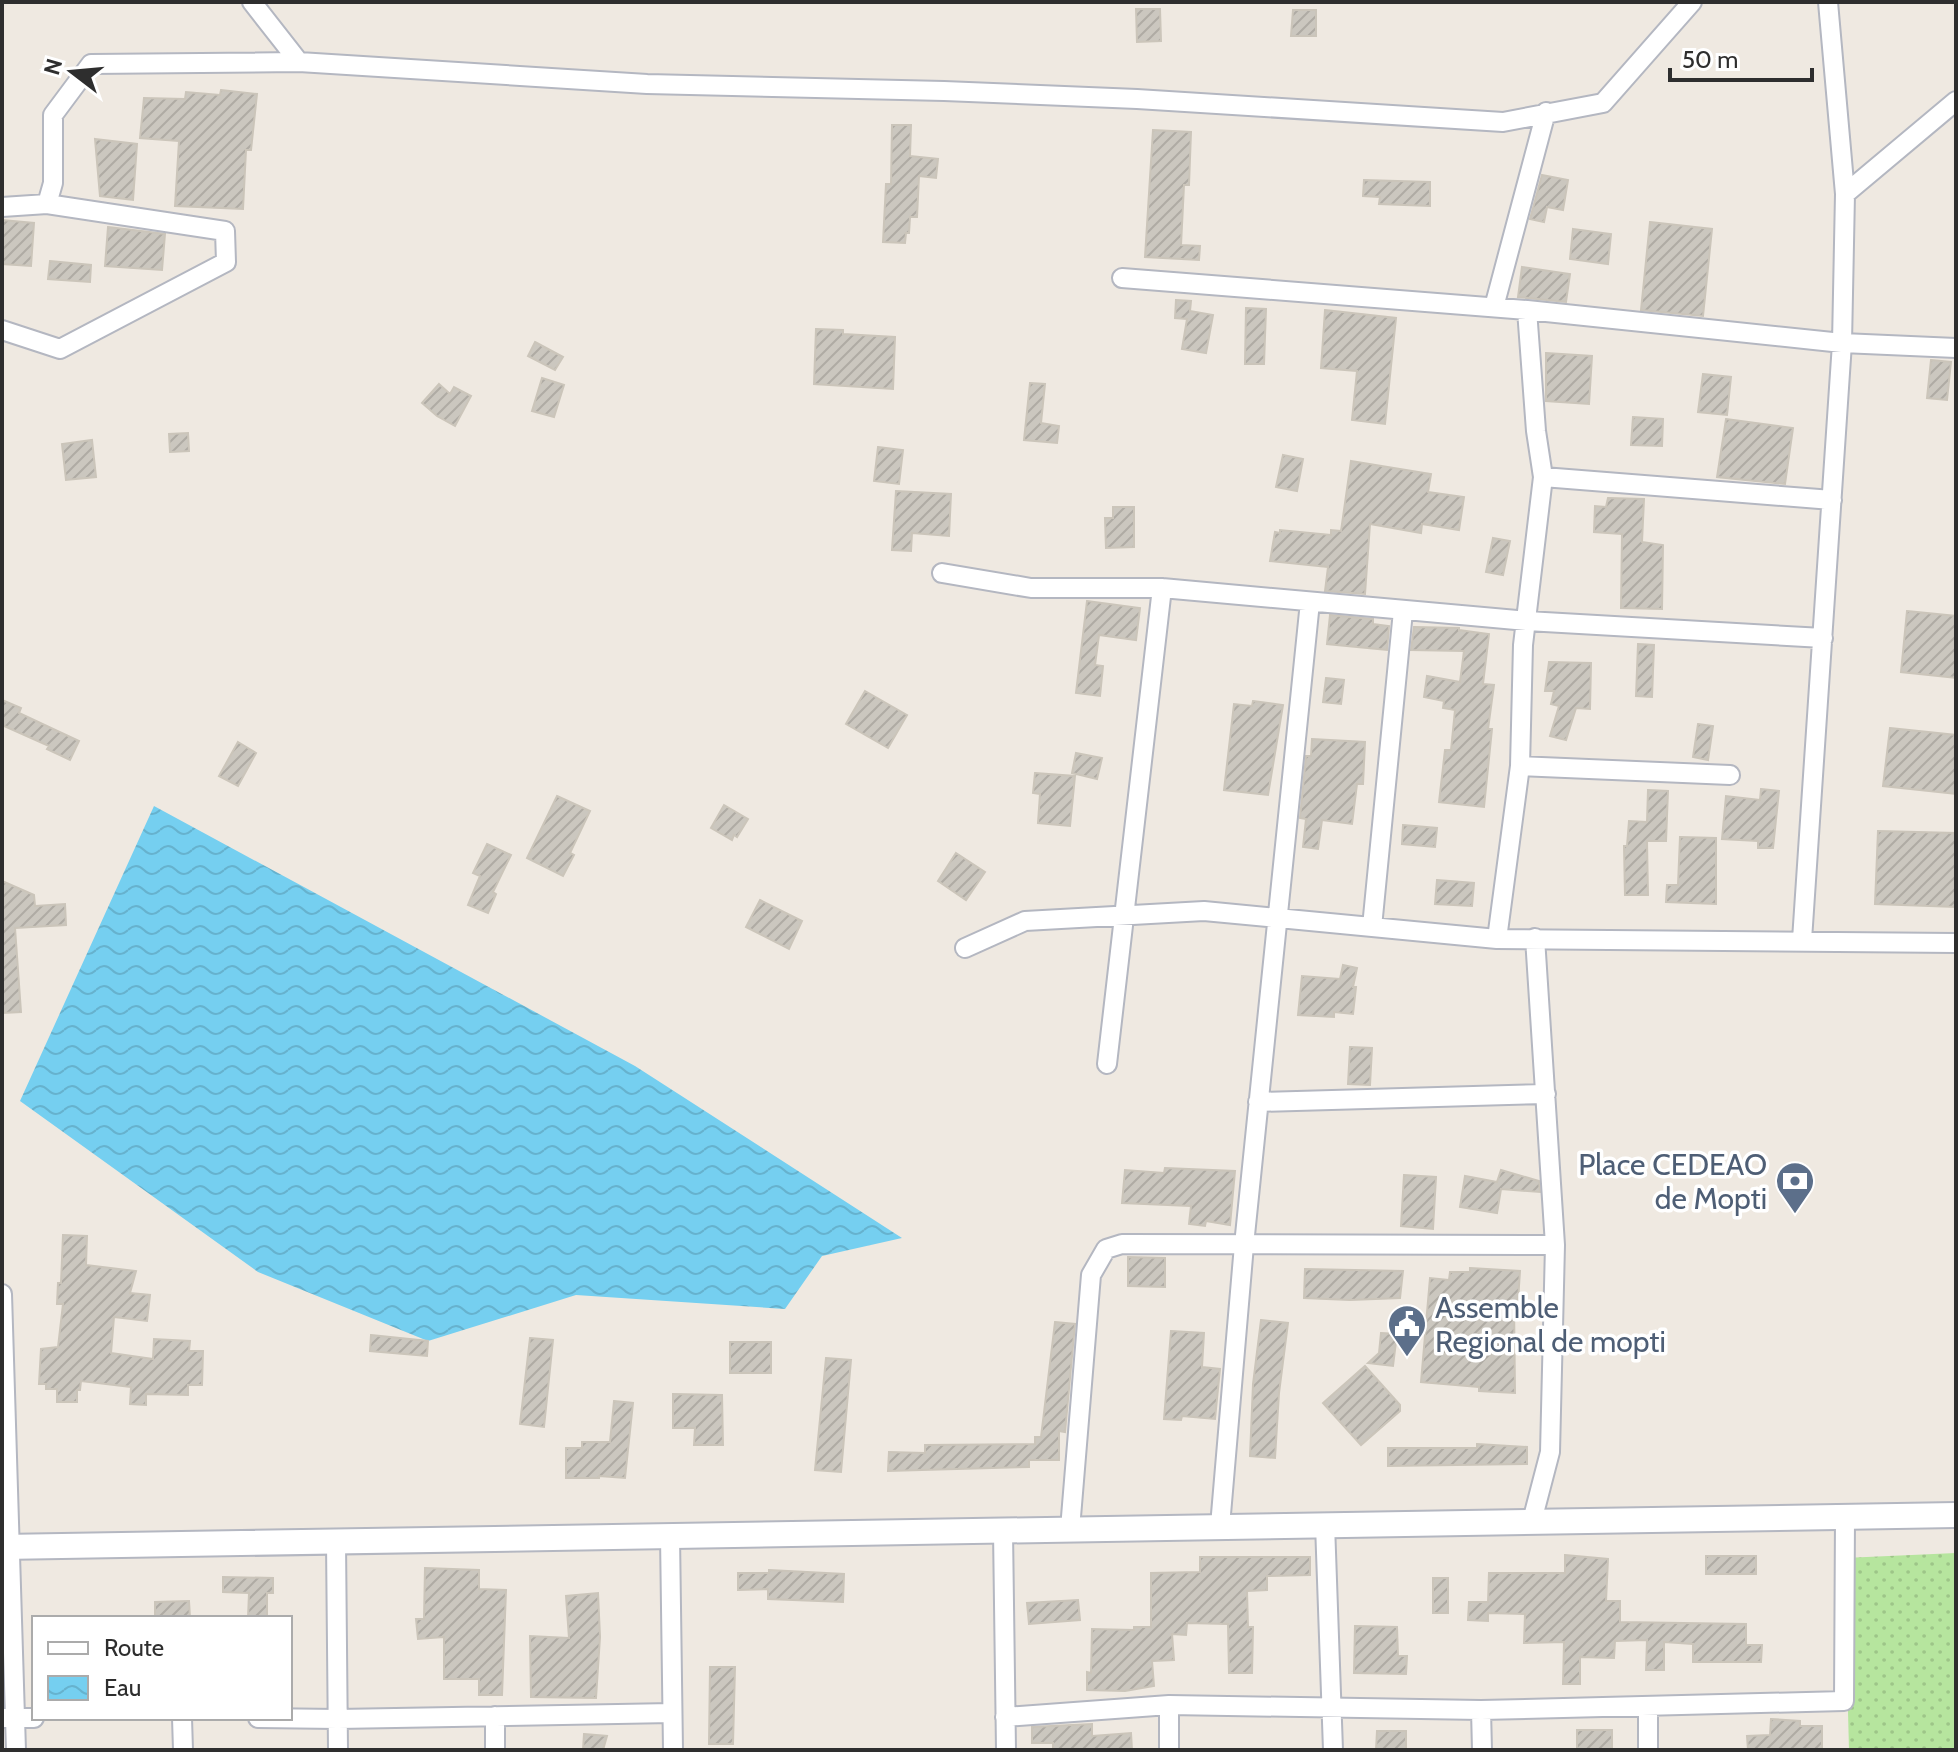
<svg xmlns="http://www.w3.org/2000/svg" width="1958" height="1752" font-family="Cabin,sans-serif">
<defs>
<pattern id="grass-dots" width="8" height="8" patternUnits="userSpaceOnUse" patternTransform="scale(2)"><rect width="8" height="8" fill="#b6e59e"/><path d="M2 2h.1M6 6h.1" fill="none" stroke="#9dc588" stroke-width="1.8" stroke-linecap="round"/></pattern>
<pattern id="water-waves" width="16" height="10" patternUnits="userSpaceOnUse" patternTransform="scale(2)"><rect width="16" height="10" fill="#75cff0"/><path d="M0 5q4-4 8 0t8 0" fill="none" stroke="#66b2ce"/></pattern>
<pattern id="building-hatch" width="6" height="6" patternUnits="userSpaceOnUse" patternTransform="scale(2)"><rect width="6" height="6" fill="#cbc7bf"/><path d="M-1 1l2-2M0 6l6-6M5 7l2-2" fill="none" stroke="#afaba4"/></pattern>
</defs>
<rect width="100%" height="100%" fill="#efe9e1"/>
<!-- grass -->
<path fill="url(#grass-dots)" d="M1956,1553V1750H1849L1844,1558Z"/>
<!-- water -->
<path fill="url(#water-waves)" d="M154,806L635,1066L902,1238L822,1256L785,1309L576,1295L428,1341L258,1272L20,1101Z"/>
<!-- building -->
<path fill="url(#building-hatch)" stroke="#cbc5ba" stroke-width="2" d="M1136,9H1160L1161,41L1137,42Z
M1293,10H1316V36H1291Z
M221,90L257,94L251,150H246L243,209L175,206L179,141L140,138L144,98L185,99L186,92L220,95Z
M892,125H911L910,156L938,159L936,178L919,176L917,217H910L909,233H906L905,243L883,242L886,184H891Z
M1153,130L1191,132L1189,185H1184L1181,245L1200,246L1199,260L1145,257Z
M95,139L137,144L133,200L100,196Z
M1542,175L1568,180L1563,210L1547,207L1544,222L1530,219Z
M1364,180L1430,182V206L1379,204L1380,197L1363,196Z
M2,220L34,223L31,266L2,264Z
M1650,222L1712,229L1703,316L1641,310Z
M108,227L165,234L162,270L105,266Z
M1573,229L1611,234L1608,264L1570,259Z
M50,261L91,265L90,282L48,279Z
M1522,267L1570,274L1566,302L1518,297Z
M1176,300L1191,301L1190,311L1213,315L1206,353L1182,349L1187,319L1175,318Z
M1246,308L1266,309L1264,364H1245Z
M1325,310L1396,318L1385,424L1352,420L1357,371L1321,368Z
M816,329L843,330V334L895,337L893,389L814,384Z
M535,342L563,357L555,370L528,356Z
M1546,353L1592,356L1589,404L1546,401Z
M1931,360L1951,362L1947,400L1927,398Z
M1703,374L1731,377L1727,415L1698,412Z
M542,378L564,385L554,417L532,411Z
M1030,383L1045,384L1041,423L1059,426L1057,443L1024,440Z
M439,384L450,394L454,387L471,396L455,426L437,416L422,403Z
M1633,417L1663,419L1662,446L1631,445Z
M1726,419L1793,428L1785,484L1717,477Z
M188,433L189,451L170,452L169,434Z
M92,440L96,477L66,480L62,444Z
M878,447L903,450L899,484L874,481Z
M1283,455L1303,459L1297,491L1276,487Z
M1351,461L1431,474L1428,492L1464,497L1459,530L1422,524L1421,533L1370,524L1365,594L1325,591L1328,567L1270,561L1275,532L1280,533V530L1331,535V530L1341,531Z
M896,491L951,494L949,536L912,533L911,551L892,550Z
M1608,498L1644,499L1642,542L1663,545L1662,609L1621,608L1622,534L1594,532L1595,506L1606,507Z
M1113,507H1134V547L1106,548L1105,518H1113Z
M1493,538L1510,541L1503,575L1486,572Z
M1087,601L1140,608L1136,640L1099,635L1095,665L1103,666L1100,696L1076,693Z
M1907,611L1956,616V678L1901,672Z
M1330,615L1373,619V624L1389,626L1387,650L1327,644Z
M1414,627L1459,628V630L1489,634L1483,684L1494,685L1488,729H1492L1484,807L1439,802L1445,750H1451L1455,710L1443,708L1444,701L1424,697L1427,676L1460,682L1464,651L1411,650Z
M1638,644L1654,645L1652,697L1636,696Z
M1549,662L1591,663L1590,709L1576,708L1566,740L1550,736L1559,706L1551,704L1554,691H1545Z
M1326,678L1344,680L1341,704L1323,702Z
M865,691L907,715L888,748L846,724Z
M2,700L21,708L19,713L79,741L70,760L47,749L49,746L2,725Z
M1253,701L1283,705L1268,795L1224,790L1234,704L1252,706Z
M1698,724L1713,726L1708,760L1693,757Z
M1890,728L1956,735V794L1883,786Z
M1312,739L1365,742L1363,784H1357L1352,824L1322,820L1318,849L1303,847L1306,819L1300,818L1306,756H1311Z
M238,742L256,753L238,786L219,776Z
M1076,753L1102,758L1097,779L1072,773Z
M1035,773L1075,776L1070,826L1038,823L1040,794L1033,793Z
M1761,789L1779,791L1773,848H1758V841L1722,839L1726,796L1760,800Z
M1648,790L1668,791L1666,841H1647L1648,895H1625L1624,846H1627L1629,821L1647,822Z
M557,796L590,811L570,853L574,855L563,876L527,858Z
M724,805L748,819L737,837L734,835L732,840L711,828Z
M1403,825L1437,828L1435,847L1402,844Z
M1878,831L1956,833V907L1875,904Z
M1680,837L1716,838V904L1666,902L1667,885H1678Z
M487,844L511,855L493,892L496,894L488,913L468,905L480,876L473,873Z
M956,853L985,872L966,900L938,881Z
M1437,880L1474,883L1472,906L1435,904Z
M2,881L34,895L35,906L65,904L66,925L15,928L21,1012L3,1013Z
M760,900L802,921L789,949L746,927Z
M1343,965L1357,968L1353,987H1356L1353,1014L1334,1012V1017L1298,1015L1302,976L1340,979Z
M1350,1047L1372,1048L1370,1085L1348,1084Z
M1165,1168L1235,1171L1230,1225L1206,1221L1205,1226L1189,1224L1191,1206L1122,1203L1125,1170L1164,1173Z
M1501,1170L1539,1181L1540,1192L1501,1189L1497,1213L1460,1207L1465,1176L1497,1182Z
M1404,1175L1436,1177L1433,1229L1401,1226Z
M63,1235L87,1236L86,1265L136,1271L130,1293L150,1295L147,1321L114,1317L111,1353L153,1359L154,1339L190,1341L189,1351H203L202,1385H188V1395L146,1394V1405L130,1404L131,1387L81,1381L80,1390H77V1402H57V1389H46V1384H39L41,1349L58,1347L63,1304H57L58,1283H61Z
M1128,1257L1165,1258V1287L1128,1286Z
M1470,1268L1520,1271L1518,1301H1514L1515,1393L1479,1391V1387L1421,1382L1430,1278L1449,1280L1450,1272H1470Z
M1305,1269L1403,1271L1400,1298L1350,1300L1304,1298Z
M1261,1320L1288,1323L1279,1393L1275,1458L1250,1456L1253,1384Z
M1055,1322L1075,1324L1065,1432L1059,1431V1460H1029V1467L888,1471L889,1452L925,1453V1445L1035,1444V1437H1041Z
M1171,1331L1204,1333L1202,1367L1220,1369L1215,1419L1182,1416L1181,1420L1164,1419Z
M1381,1333L1397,1334L1393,1366L1368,1363L1379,1353Z
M371,1335L428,1341L427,1356L370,1351Z
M530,1338L553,1340L544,1427L520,1424Z
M730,1342H771V1373H730Z
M826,1358L851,1360L841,1472L815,1470Z
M1365,1366L1400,1405V1411L1361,1445L1323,1403Z
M673,1394L722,1395L723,1445H694L695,1428H673Z
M614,1401L633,1403L625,1478L599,1476V1478H566V1448H582V1442H610Z
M1477,1444L1527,1447V1464L1388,1466V1448H1477Z
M1565,1555L1608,1559L1606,1601H1620V1622L1746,1624V1645H1762L1761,1662H1693V1644L1664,1642V1670H1646L1647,1640L1615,1641L1614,1658L1580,1657V1684H1563L1564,1642L1524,1643L1525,1614L1488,1613V1621L1468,1620L1469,1602H1488L1489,1573H1565Z
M1706,1556H1756V1574H1706Z
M1200,1557H1310V1575L1267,1576V1590L1247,1591L1248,1627H1253L1252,1673H1229L1228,1624L1187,1623L1186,1635L1172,1634L1174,1660L1152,1661L1154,1686L1125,1691L1087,1690V1672L1091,1673L1092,1629L1134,1630V1627H1151V1573L1200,1572Z
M425,1568L479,1570V1589L506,1590L502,1695H479V1679H444V1637L418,1639L416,1619H424Z
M769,1570L844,1574L843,1602L768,1599V1589L738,1590V1573H769Z
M223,1577L273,1578V1593H267V1618H248L249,1593L223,1592Z
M1433,1578H1448V1613H1433Z
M598,1593L600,1637L596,1698L531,1697L530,1636L569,1638L566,1596Z
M1078,1600L1080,1620L1029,1624L1027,1603Z
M189,1601L190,1618H155V1602Z
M1355,1626L1397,1627L1398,1656H1407L1406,1674L1354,1673Z
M710,1667H735L733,1744H709Z
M1771,1719L1800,1721V1726H1822V1750H1748L1747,1736L1770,1735Z
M1092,1724V1736L1131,1733L1132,1750H1053V1743H1032V1727Z
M1577,1730H1612V1750H1577Z
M1377,1731H1406V1750H1376Z
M584,1734L607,1736L603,1750H583Z"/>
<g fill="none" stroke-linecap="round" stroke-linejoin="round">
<!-- street casing -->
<g stroke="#b4b7c1" stroke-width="22">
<path id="street" d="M252,2L299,62L647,84L944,91L1137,99L1503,122L1603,103L1692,2
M1828,2L1845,194
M2,207L47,204L53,183V115L91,64L299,62
M1122,278L1527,310L1842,343L1956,348
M1494,307L1546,112
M2,330L60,349L226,262L225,231L47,204
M1543,477L1832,500
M942,573L1031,588H1162L1527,621L1823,638
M1520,766L1730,775
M1372,927L1403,611
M1497,939L1520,766L1523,645L1543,477L1536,431L1527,310
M1802,940L1842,343L1845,194L1956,101
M965,948L1025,921L1204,911L1497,939L1956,943
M1107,1064L1162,588
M1258,1102L1546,1094
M2,1294L16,1750
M1532,1521L1550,1452L1555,1245L1535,938
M1325,1524L1333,1750
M1220,1526L1244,1245L1310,602
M1070,1529L1091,1275L1106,1249L1122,1244L1555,1245
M1003,1531L1006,1750
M670,1536L673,1750
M336,1542L338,1750
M1169,1705V1750
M1648,1706V1750
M1481,1710L1482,1750
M495,1716V1750
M1005,1717L1169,1705L1481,1710L1844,1701L1845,1517
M2,1718H34
M182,1718L183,1750
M258,1718L338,1719L672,1713"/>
</g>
<!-- secondary casing -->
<g stroke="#b4b7c1" stroke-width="28">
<path id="secondary" d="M2,1547L1956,1515"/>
</g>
<!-- street -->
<use href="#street" stroke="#fff" stroke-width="18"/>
<!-- secondary -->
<use href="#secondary" stroke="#fff" stroke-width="24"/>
</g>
<!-- icons -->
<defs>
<g id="bank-pin" transform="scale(2)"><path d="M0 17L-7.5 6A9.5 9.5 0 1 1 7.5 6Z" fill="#5c6f8a" stroke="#fff"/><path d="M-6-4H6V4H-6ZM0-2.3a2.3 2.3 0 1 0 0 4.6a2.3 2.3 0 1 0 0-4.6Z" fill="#fff"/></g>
<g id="civic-pin" transform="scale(2)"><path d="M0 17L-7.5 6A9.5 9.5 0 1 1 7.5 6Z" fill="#5c6f8a" stroke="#fff"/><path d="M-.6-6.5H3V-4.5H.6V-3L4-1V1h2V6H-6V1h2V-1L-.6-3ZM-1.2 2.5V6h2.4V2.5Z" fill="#fff"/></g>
</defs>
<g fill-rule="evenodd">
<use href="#bank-pin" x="1795" y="1181"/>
<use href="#civic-pin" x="1407" y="1324"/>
</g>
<g text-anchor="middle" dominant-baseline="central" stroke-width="7" stroke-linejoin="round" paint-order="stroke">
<!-- service labels -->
<g font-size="30" fill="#4e5e75" stroke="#fff" text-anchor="end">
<text x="1767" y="1164">Place CEDEAO<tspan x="1767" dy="34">de Mopti</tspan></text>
<text x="1435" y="1307" text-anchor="start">Assemble<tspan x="1435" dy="34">Regional de mopti</tspan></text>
</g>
</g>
<!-- border -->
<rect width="1958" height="1752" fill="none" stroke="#2e2e2e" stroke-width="8"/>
<!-- legend -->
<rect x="32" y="1616" width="260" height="104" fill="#ffffff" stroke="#ababab" stroke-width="2"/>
<rect x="48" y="1642" width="40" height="12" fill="#ffffff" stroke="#ababab" stroke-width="2"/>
<text x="104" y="1656" font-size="24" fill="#2e2e2e">Route</text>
<rect x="48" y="1676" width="40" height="24" fill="url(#water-waves)" stroke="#ababab" stroke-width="2"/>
<text x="104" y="1696" font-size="24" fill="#2e2e2e">Eau</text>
<!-- north arrow -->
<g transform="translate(72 72) rotate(286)" stroke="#ffffff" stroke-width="6" paint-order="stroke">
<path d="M0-6L14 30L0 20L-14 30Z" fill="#2e2e2e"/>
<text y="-12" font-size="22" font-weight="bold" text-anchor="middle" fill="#2e2e2e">N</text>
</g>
<!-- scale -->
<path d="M1670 68v12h142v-12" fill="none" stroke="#2e2e2e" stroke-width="4"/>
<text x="1682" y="68" font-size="24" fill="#2e2e2e" stroke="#ffffff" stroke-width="6" paint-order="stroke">50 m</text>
</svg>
